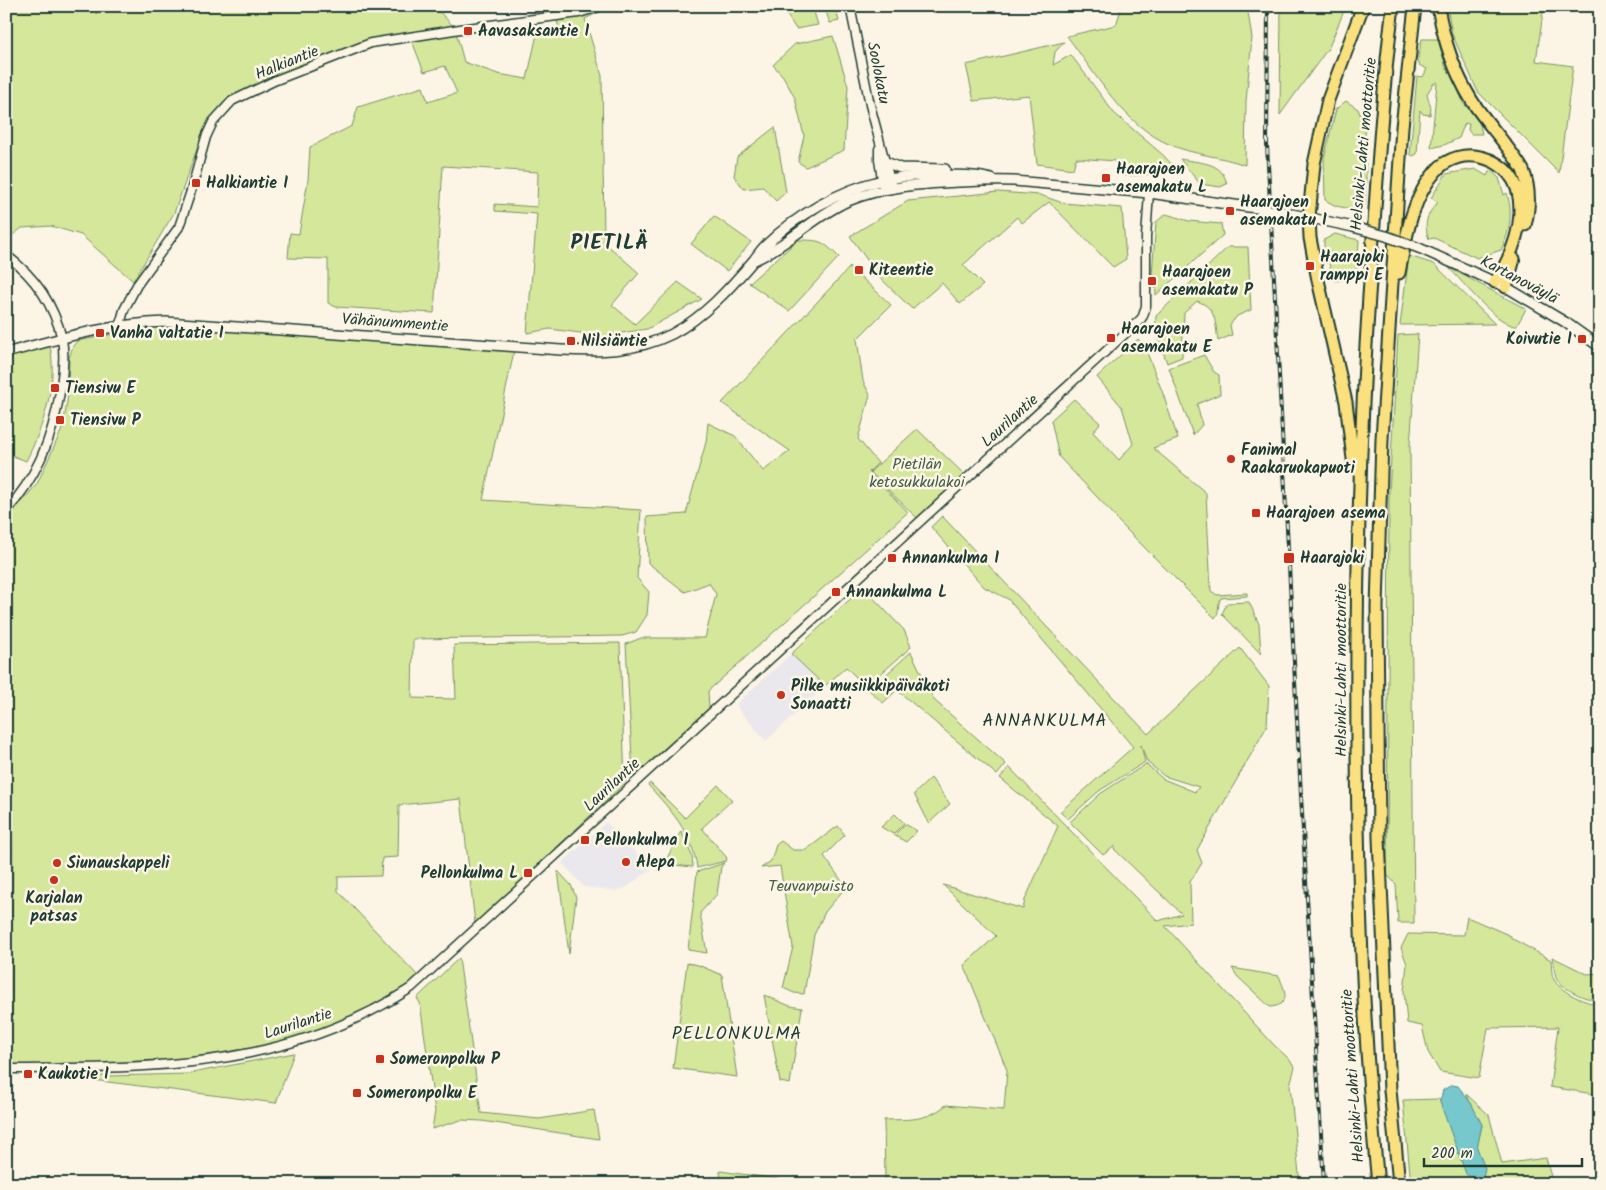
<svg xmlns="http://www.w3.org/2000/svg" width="1606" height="1190" font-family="Kalam,sans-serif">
<rect width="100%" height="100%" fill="#fcf5e5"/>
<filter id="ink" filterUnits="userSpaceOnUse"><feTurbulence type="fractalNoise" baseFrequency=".02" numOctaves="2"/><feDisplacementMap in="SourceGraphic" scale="10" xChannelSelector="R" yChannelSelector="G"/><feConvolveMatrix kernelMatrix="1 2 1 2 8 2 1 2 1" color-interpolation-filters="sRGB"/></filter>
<g filter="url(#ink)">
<!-- built -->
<path fill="#eae8ec" d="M791,654L825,686L766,741L738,709L737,703Z
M606,822L652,869L627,887L617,891L584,887L562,863Z"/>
<!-- green -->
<path fill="#d5e79b" stroke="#7a9268" d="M6,6H99L96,14L101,6H434L454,27L377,40L273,76L230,100L206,124L174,213L133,281L81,235L51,226L22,228L6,240Z
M554,6H611L585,19L602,76L604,242L639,273L612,305L635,324L678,282L702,299L647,329L603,336L550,329L527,333L537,214L495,211V204L537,207L538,172L443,166L434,313L336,307L328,303V259L288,258L290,233L299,234L308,180L310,147L352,126L358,107L423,87L428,102L457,93L445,66L424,72L412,41L456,32L464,62L498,74L527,79L537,34L559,30Z
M781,6H835L839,21L830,23L825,9L814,12L818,25L796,29Z
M1122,6H1247L1252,38L1246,101L1245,165C1221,156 1194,155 1171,145C1124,126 1096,74 1067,36L1116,25Z
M1281,6H1346L1329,47L1280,115Z
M1447,6H1544L1536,61L1573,66L1559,173L1478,92L1452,34Z
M833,36L848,86L844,150L806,167L798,162L804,136L795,98L783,76L773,65L795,44Z
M1422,39H1438L1446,68L1454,75L1463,103L1479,120L1482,134H1471L1468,130L1469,124L1465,123L1459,138L1444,145L1431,148L1437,82L1433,84L1427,94L1431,108L1430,115L1423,114L1420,110L1417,154L1413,156L1410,154L1417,76L1423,77L1427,69L1419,65L1418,56Z
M1064,42L1055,52L1053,65L1071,55L1114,113L1163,155L1176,169L1159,174L1123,176L1115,161L1076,158L1073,169L1037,164L1029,95L974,101L966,65Z
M1346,101L1358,109L1365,127L1366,177L1365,203L1361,211L1336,206L1325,200L1324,158L1336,109Z
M775,127L786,192L776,201L763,187L744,189L734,176L737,157Z
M1180,159C1200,163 1222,161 1227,184L1220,187L1200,184Z
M1475,169L1487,176L1490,170L1499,178L1504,195L1507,193C1513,212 1510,232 1501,250L1477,258L1434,238L1429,239C1423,223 1427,214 1438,202L1431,198L1446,174Z
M998,192L1040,195L1063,203L1122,208L1126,259L1113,267L1049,202L1022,223L1017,217L963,265L983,285L960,304L942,283L912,309L869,267L870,264L850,236L908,201Z
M1166,214L1189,221L1221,224L1223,235L1156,295L1155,281L1152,275L1156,222Z
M714,216L751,242L727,271L691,244Z
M1335,234L1359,240L1357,274L1345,272L1342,280L1334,281L1328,260L1335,261L1336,255L1324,248V240Z
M798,240C822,240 822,241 839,257L789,311L749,283Z
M1228,247H1248L1251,310L1237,316L1230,325L1232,335L1218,341C1215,323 1217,308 1197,301L1184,313L1182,357L1167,363L1155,330L1156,316Z
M1409,256L1434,264L1495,324L1400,325Z
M850,267L891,305L857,339L863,381L870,395L858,439L878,463L869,472L908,512L708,691L709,708L633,777L626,644L641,638H705L716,594L709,583L685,592L648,563L647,517L686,514L706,442L708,423L735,436L763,471L790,451L722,403Z
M1448,267L1526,309L1516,327C1491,319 1467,286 1448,267Z
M167,326L514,351L483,500L641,510L637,578L649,592L647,615L636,632L622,636L413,639L412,698L456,699L454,645L620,643L625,783L475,924L461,799L399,805L398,857L382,858L381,876L338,877V891L419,977L423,978L371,1012L318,1035L209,1061L9,1069L13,848L12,819L6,809V520L37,484L63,427L68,395L69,358L73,346L77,341L114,334L124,329Z
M1418,334L1410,446L1414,923H1398L1396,884L1387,875L1389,493L1398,335Z
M1138,339L1144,345L1162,391L1178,439L1153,448L1206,493L1211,591L1217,595L1247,593V596L1221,598C1217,604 1220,613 1215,618L1116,519L1117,518L1059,457L1051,420L1074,399L1100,423L1093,432L1119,460L1133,444L1122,407L1097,377Z
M50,346C58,383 43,428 26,461L6,453V358Z
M1204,355L1214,372L1219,375L1220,394L1197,404L1202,425L1193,435L1169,368Z
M917,429L965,475L917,518L870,472Z
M942,516L1148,734L1240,648L1269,686L1267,726L1197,850L1202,863L1190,882L1191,923L1165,926L1273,1044L1289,1059L1295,1067L1290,1085L1300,1184H900L885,1181L884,1120C908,1119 925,1122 946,1105L1004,1110L1007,1070L964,965L996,936L943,885L1023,909L1025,900L1058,826L1000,778L1009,767L1158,921L1182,914L1114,849L1115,846L1103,855L1070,822L1100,794L1146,764L1163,779L1195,792L1199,787L1164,776L1147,762L1141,745L1145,762L1099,791L1068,819L1060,812L1133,747L1008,599L984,587L931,527Z
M863,587L904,630L911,647L866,687L846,667L825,686L791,654Z
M1249,602L1259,624L1261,654L1222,614L1227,603Z
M911,652L934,700L1006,764L997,775L897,690L883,703L869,690Z
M931,778L950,804L929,823L914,794Z
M650,783L685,818L718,785L732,800L702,828L727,858L726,861L697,868C693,834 670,809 648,785Z
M895,814L904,823L893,834L881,827Z
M905,824L917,831L906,842L894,835Z
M838,826L845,835L824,856L846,887L825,912L814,935L804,994L794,993L783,988L793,947L780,866L761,868L771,861L776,845L781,841L793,850H806Z
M681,831L692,856L693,867L664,864Z
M724,863L721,867L717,894L700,913L707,953L688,950L697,872Z
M558,871L571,885L576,897L569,954Z
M1467,917L1511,936V938L1551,960C1552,966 1551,975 1554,980C1562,993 1586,1003 1600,1005V1095L1550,1087L1558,1027L1488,1028L1479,1078L1440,1072L1428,1052L1422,1026L1407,1023L1404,991L1407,964L1401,948L1408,934L1464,935Z
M1552,957L1587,974L1600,973V1001C1587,1000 1561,989 1556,977C1554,971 1554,964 1552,957Z
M459,958L481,1113L539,1119L594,1110L599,1139L482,1121L461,1120L432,1129L435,1111L420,1003L417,998Z
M687,963L698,965L722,975L737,1077L673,1068Z
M1232,968L1279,976C1285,991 1292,1005 1270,1007L1237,976Z
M764,995L790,1006L802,1008L790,1084L780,1082Z
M294,1053L276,1103L68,1077L187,1074Z
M1466,1094L1489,1115L1502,1164L1546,1158L1553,1184H1411L1403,1100L1439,1099L1466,1173L1483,1177L1484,1168L1477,1148L1482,1125Z
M720,1171L806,1183L721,1184Z"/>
<!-- water -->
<path fill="#77c8cd" stroke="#549090" d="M1452,1085L1458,1086L1471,1103L1482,1125L1477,1148L1485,1168L1483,1177L1474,1180L1466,1174L1440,1102L1443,1090Z"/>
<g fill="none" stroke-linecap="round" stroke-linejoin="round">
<!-- tertiary casing -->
<g stroke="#1f3d34" stroke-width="11">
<path id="tertiary" d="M850,6L870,105L892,188
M879,149V160L883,185
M6,255C34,276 54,304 62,339C65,356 63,374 60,392C53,436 37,478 6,511
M120,325L124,310L137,285L179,227L191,191L206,137L213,122L232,101L276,80L371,43L460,29L579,13L602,6
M6,1069C28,1069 50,1069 71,1068C192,1068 307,1056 411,988L1141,319L1143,316L1146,306V237L1149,193"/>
</g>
<!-- secondary casing -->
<g stroke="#1f3d34" stroke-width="12">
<path id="secondary" d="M886,162L900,168L945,169
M1283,212L1353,227
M1419,248L1506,287L1565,322L1600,347
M755,260C788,245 814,216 848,201C883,186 923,184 960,182C978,181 995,180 1014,181L1149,193L1263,209
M6,353C61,338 109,324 166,322L561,350C599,352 636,352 672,334C704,317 730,288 753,261C757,256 760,251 765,246C796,215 840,190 883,180C902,176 923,175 943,175C960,175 976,175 992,179"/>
</g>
<!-- motorway casing -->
<g stroke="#1f3d34" stroke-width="15">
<path id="motorway" d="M1438,6C1443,38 1455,73 1472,101C1488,125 1508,145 1523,170C1530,188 1530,206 1525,225
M1399,273C1406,238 1411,199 1436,171C1460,143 1509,156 1518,192C1525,222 1512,257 1495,282
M1506,287L1514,259
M1354,467L1346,402L1318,280L1310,238L1309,217L1314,164L1328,100L1363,6
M1378,1184C1363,1038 1358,892 1357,746C1356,595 1359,446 1369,296C1376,199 1381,102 1393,6
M1399,1184L1390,1090L1379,838L1377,607L1382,439L1402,127L1415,6"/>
</g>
<!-- tertiary -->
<use href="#tertiary" stroke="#fcf5e5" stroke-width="8"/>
<!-- secondary -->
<use href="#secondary" stroke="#fcf5e5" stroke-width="9"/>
<!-- motorway -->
<use href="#motorway" stroke="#fbe080" stroke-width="11"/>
<!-- rail casing -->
<g stroke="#1f3d34" stroke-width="4">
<path id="rail" d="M1268,6L1267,145L1301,796L1324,1184"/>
</g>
<!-- rail -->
<use href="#rail" stroke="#fcf5e5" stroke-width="2" stroke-dasharray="5.5" stroke-linecap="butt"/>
<!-- secondary-bridge casing -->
<g stroke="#1f3d34" stroke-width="12" stroke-linecap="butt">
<path id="secondary-bridge" d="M1263,209L1283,212
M1353,227L1386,236L1419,248"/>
</g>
<!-- secondary-bridge -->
<use href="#secondary-bridge" stroke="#fcf5e5" stroke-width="9"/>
</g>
</g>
<!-- markers -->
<g fill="#c8321e" stroke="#fcf5e5" stroke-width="2">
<rect x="463" y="26" width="10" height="10" rx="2.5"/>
<rect x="1101" y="173" width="10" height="10" rx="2.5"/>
<rect x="191" y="178" width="10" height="10" rx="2.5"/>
<rect x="1225" y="206" width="10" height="10" rx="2.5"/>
<rect x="1305" y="261" width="10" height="10" rx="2.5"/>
<rect x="854" y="265" width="10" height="10" rx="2.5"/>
<rect x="1147" y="276" width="10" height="10" rx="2.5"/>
<rect x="95" y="328" width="10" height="10" rx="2.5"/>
<rect x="1106" y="333" width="10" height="10" rx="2.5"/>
<rect x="1577" y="334" width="10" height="10" rx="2.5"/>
<rect x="566" y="336" width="10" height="10" rx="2.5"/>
<rect x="50" y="383" width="10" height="10" rx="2.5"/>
<rect x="55" y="415" width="10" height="10" rx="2.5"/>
<circle cx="1231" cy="459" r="5"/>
<rect x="1251" y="508" width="10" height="10" rx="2.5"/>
<rect x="887" y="553" width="10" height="10" rx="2.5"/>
<rect x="1283" y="552" width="12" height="12" rx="2.5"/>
<rect x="831" y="587" width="10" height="10" rx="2.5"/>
<circle cx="781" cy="695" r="5"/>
<rect x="580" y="835" width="10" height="10" rx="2.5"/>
<circle cx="626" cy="862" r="5"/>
<circle cx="57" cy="863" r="5"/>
<rect x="523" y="868" width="10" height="10" rx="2.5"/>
<circle cx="54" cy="880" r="5"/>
<rect x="375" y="1054" width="10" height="10" rx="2.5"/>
<rect x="23" y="1069" width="10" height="10" rx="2.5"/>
<rect x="352" y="1088" width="10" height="10" rx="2.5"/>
</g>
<g text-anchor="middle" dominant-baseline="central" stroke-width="5" stroke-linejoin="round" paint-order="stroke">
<!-- poi labels -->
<g font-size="16" font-weight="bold" fill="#1f3d34" stroke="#fcf5e5" text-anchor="start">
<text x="478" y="31">Aavasaksantie I</text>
<text x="1116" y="169">Haarajoen<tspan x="1116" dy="18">asemakatu L</tspan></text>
<text x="206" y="183">Halkiantie I</text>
<text x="1240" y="202">Haarajoen<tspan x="1240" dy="18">asemakatu I</tspan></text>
<text x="1320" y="257">Haarajoki<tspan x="1320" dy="18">ramppi E</tspan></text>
<text x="869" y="270">Kiteentie</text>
<text x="1162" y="272">Haarajoen<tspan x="1162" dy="18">asemakatu P</tspan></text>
<text x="1121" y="329">Haarajoen<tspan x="1121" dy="18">asemakatu E</tspan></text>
<text x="110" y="333">Vanha valtatie I</text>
<text x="1572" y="339" text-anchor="end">Koivutie I</text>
<text x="581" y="341">Nilsiäntie</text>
<text x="65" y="388">Tiensivu E</text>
<text x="70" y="420">Tiensivu P</text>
<text x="1241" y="450">Fanimal<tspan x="1241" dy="18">Raakaruokapuoti</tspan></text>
<text x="1266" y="513">Haarajoen asema</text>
<text x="902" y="558">Annankulma I</text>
<text x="1300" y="558">Haarajoki</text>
<text x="846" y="592">Annankulma L</text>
<text x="791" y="686">Pilke musiikkipäiväkoti<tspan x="791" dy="18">Sonaatti</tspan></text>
<text x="595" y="840">Pellonkulma I</text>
<text x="636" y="862">Alepa</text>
<text x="67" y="863">Siunauskappeli</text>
<text x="518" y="873" text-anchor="end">Pellonkulma L</text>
<text x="54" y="898" text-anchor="middle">Karjalan<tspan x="54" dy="18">patsas</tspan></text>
<text x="390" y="1059">Someronpolku P</text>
<text x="38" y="1074">Kaukotie I</text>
<text x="367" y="1093">Someronpolku E</text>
</g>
<!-- street labels -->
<g font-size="16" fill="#1f3d34" stroke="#fcf5e5">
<text transform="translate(287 63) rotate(-22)">Halkiantie</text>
<text transform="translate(878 73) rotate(79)">Soolokatu</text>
<text transform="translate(1364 144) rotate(-85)">Helsinki-Lahti moottoritie</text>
<text transform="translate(1519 280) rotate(28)">Kartanoväylä</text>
<text transform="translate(395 323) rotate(4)">Vähänummentie</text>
<text transform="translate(1010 421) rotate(-42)">Laurilantie</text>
<text transform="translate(1341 670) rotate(-90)">Helsinki-Lahti moottoritie</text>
<text transform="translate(612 785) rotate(-43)">Laurilantie</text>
<text transform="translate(298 1024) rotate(-18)">Laurilantie</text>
<text transform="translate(1353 1076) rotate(-94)">Helsinki-Lahti moottoritie</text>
</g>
<!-- park labels -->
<g font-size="16" fill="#435f49" stroke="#fcf5e5">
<text x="917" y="464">Pietilän<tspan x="917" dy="18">ketosukkulakoi</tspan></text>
<text x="811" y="886">Teuvanpuisto</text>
</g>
<!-- neighbourhood labels -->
<g font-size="18" letter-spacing="1" fill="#1f3d34" stroke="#fcf5e5">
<text x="1045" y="721">ANNANKULMA</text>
<text x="737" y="1034">PELLONKULMA</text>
</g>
<!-- district labels -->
<g font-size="21" font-weight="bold" letter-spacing="1" fill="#1f3d34" stroke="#fcf5e5">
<text x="610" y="243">PIETILÄ</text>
</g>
</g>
<!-- margin -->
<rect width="1606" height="1190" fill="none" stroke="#fcf5e5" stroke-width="25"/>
<rect x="12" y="12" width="1581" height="1165" fill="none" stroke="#1f3d34" stroke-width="2" filter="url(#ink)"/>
<!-- scale -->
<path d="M1424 1158v8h158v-8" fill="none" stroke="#1f3d34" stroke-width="2.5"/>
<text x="1431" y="1158" font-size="15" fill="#1f3d34" stroke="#fcf5e5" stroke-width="4" paint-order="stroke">200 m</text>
</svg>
